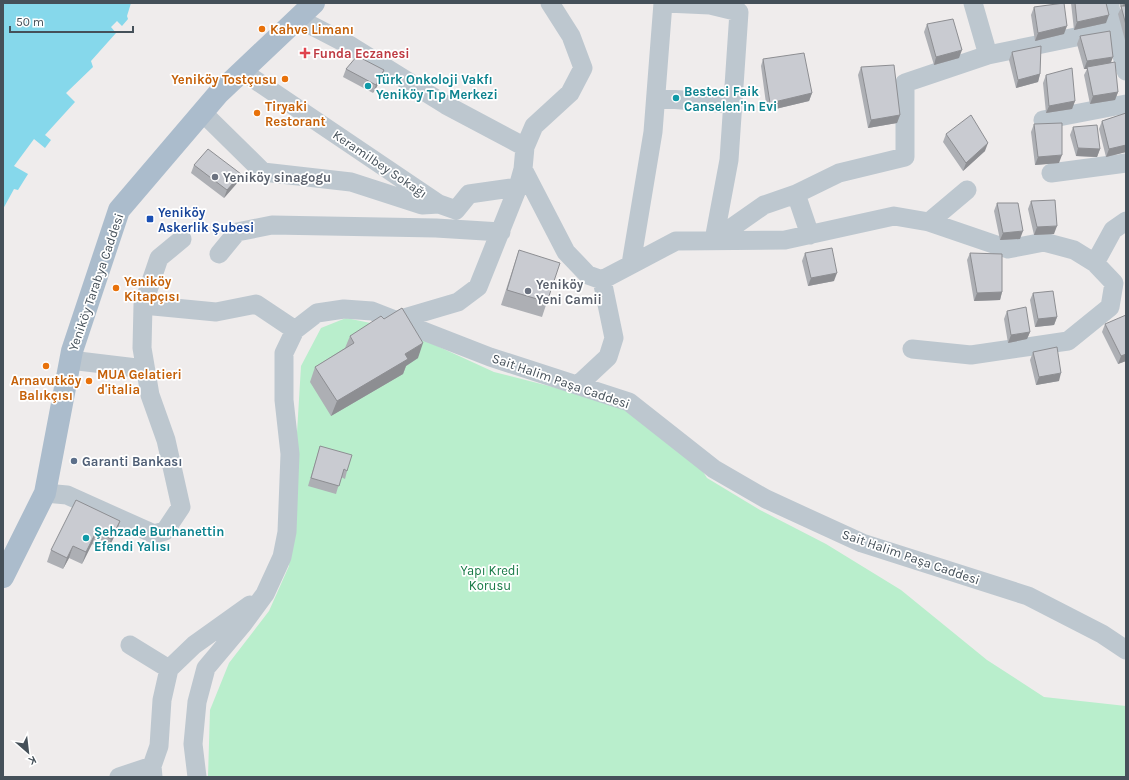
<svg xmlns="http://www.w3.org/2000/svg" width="1129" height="780" font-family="Karla,sans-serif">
<rect width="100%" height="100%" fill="#efecec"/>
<!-- green -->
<path fill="#b9eecc" d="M346,318L400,329L494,372L619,404L677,431L707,478L760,510L826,544L901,590L987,660L1044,697L1126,706V777H208L210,710L229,663L269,611L289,566L301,366L321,328Z"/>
<!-- water -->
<path fill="#86d8eb" d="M3,3H131L127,16L128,19L122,26L117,21L111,27L116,33L91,61L93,67L66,93L75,102L45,135L51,140L45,148L34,139L14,166L28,174L18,190L14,189L3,209Z"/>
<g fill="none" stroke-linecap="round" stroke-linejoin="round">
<!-- minor -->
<path stroke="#bdc7cf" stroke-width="19" d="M550,3L571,36L583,68L570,93L534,126L525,147L523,169L566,252L588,275L602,280L676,241L785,240L894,216L929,222L1008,249L1044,242L1074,250L1095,263L1114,283L1110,307L1068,341L971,355L912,349
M666,3L710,5L739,12L729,160L714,240
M973,3L988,55L1115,29L1126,71
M1109,3L1115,29
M299,19L351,46L446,105L525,147
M242,71L439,204
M656,98L733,104
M202,112L263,172L351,182L422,205L439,204L456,210L469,194L518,187L523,169
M1043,120L1126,104
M1051,173L1126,163
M929,222L967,190
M810,235L796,194L839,173L905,157V83L988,55
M714,240L764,205L796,194
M219,254L237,232L272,225L436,228L501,232
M1095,263L1113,230L1126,221
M631,264L653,132L663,3
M143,305L216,312L256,304L295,330
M397,320L458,302L478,287L518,187
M70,360L145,369
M578,385L608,357L614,338L602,280
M45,493L67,495L154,534L165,531L181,507L166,440L150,395L142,348L143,305L159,258L182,239
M130,645L169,669
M119,777L152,766
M153,777L152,766L159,746L162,700L169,669L194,645L250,605
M197,777L193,744L197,702L206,668L243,624L265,594L282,557L287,532L290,454L284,400V353L295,330L317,313L344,309L372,311L490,357L629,402L714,469L766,499L862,543L1028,596L1102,634L1126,650"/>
<!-- primary -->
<path stroke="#abbccc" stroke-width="22" d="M3,577L45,493L72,351L119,210L218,94L314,3"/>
</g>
<!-- wall -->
<path fill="#adafb4" d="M1071,3H1106V23L1074,30Z
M1119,3H1126V44L1118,14L1121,8Z
M1034,7L1064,34L1035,41L1031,15Z
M927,24L959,58L934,65L924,32Z
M1080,36L1111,62L1118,92L1115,100L1090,104L1084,75L1087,69H1084L1077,44Z
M1012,52L1040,74L1038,82L1016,88L1009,60Z
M763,59L812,93L809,101L767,111L761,66Z
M861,67L900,115L897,123L868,128L858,75Z
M346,69L382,78L373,93L343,77Z
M1046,75L1075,101L1072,109L1046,113L1043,83Z
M1126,113V152L1106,157L1099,129L1102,121Z
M1034,124L1059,163L1035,165L1031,132Z
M1073,127L1100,149L1097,157L1076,156L1070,135Z
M946,134L985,151L963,171L943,142Z
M194,165L241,174L238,182L224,198L191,173Z
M1031,201L1054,234L1034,235L1028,209Z
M997,203L1020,239L1000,240L994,211Z
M519,250L547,302L542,317L501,305L514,265Z
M805,253L834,281L808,286L802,261Z
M970,253L1002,292L1000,300L974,301L967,260Z
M1033,293L1057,317L1054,325L1035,327L1030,300Z
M1007,311L1030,332L1027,339L1008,343L1004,319Z
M384,319L418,358L406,366L403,374L331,416L310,382L315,367L345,348L350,336Z
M1105,324L1126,361L1118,364L1102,332Z
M1033,352L1059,381L1036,385L1030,360Z
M320,446L347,471L345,479L341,477L336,494L308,486Z
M120,521L116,533L107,551L92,544L82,564L69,558L63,569L47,562L51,550Z"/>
<!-- shaded-wall -->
<path fill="#8d8e92" d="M1124,3H1126V10L1122,9Z
M1109,15L1106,23L1074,30L1077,22Z
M1067,26L1064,34L1035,41L1038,33Z
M962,50L959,58L934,65L936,57Z
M1113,57L1110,65L1087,67V69H1084L1087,61Z
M384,70L382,78L373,93L376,85Z
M1040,74L1038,82L1016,88L1018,80Z
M1118,92L1115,100L1090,104L1093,96Z
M812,93L809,101L767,111L770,103Z
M1075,101L1072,109L1046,113L1049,106Z
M900,115L897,123L868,128L871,120Z
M988,143L985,151L963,171L966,163Z
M1126,145V152L1106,157L1109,149Z
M1078,148L1100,149L1097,157L1076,156Z
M1062,155L1059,163L1035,165L1038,157Z
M241,174L238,182L224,198L227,190Z
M1057,226L1054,234L1034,235L1037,227Z
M1023,231L1020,239L1000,240L1003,233Z
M837,273L834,281L808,286L811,278Z
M1002,292L1000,300L974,301L977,293Z
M1057,317L1054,325L1035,327L1038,319Z
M1030,332L1027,339L1008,343L1011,335Z
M423,343L418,358L406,366L403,374L331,416L337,401L405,354Z
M1126,354V361L1118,364L1121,356Z
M1061,373L1059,381L1036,385L1039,377Z
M120,521L116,533L107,551L111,539Z
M96,532L92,544L82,564L86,552Z
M73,546L69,558L63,569L67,558Z"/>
<!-- building -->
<path fill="#c9cbd1" stroke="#8d8e92" d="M1064,3L1067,26L1038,33L1034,7Z
M1075,3H1106L1109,15L1077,22Z
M1121,6H1126V25Z
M953,19L962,50L936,57L927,24Z
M1110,31L1113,57L1087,61L1080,36Z
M1041,46L1040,74L1018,80L1012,52Z
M804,53L812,93L770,103L763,59Z
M357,56L384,70L376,85L346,69Z
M1115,62L1118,92L1093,96L1087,67Z
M894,65L900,115L871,120L861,67Z
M1072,68L1075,101L1049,106L1046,75Z
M1126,113V145L1109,149L1102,121Z
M971,115L988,143L966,163L946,134Z
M1062,123V155L1038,157L1034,124Z
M1097,125L1100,149L1078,148L1073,127Z
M208,149L241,174L227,190L194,165Z
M1055,200L1057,226L1037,227L1031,201Z
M997,203H1018L1023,231L1003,233Z
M832,248L837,273L811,278L805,253Z
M519,250L560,263L547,302L507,290Z
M970,253L1002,254V292L977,293Z
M1053,291L1057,317L1038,319L1033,293Z
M1026,307L1030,332L1011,335L1007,311Z
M402,308L423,343L405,354L408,359L337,401L315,367L354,343L350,336L381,316L384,319Z
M1126,315V354L1121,356L1105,324Z
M1057,347L1061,373L1039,377L1033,352Z
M320,446L352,455L347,471L344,469L339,486L311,478Z
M76,500L120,521L111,539L96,532L86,552L73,546L67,558L51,550Z"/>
<!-- markers -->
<g fill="#e8710a" stroke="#fff" stroke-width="1.5">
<circle cx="262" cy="29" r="4"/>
<circle cx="285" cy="79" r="4"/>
<circle cx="257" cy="113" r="4"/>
<circle cx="116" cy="288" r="4"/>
<circle cx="46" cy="366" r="4"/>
<circle cx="89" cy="381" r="4"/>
</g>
<path fill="#e0444e" stroke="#fff" stroke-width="1.5" d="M303 47h4v4h4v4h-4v4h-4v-4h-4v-4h4z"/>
<g fill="#0f9aa8" stroke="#fff" stroke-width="1.5">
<circle cx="368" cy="86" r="4"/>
<circle cx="676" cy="98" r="4"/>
<circle cx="86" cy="538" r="4"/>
</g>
<g fill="#6b7280" stroke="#fff" stroke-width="1.5">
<circle cx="215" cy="177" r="4"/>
<circle cx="528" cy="291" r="4"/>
</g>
<rect fill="#1a4fb4" stroke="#fff" stroke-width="1.5" x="146" y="215" width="8" height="8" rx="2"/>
<circle fill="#5c6f8a" stroke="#fff" stroke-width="1.5" cx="74" cy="461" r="4"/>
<g text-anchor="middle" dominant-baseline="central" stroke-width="3.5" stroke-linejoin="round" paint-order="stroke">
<!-- food labels -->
<g font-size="13" font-weight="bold" fill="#c56008" stroke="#fff" text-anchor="start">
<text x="270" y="29">Kahve Limanı</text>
<text x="277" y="79" text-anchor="end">Yeniköy Tostçusu</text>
<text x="265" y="106">Tiryaki<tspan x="265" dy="15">Restorant</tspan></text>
<text x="124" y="281">Yeniköy<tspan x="124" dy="15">Kitapçısı</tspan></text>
<text x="97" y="374">MUA Gelatieri<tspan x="97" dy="15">d'italia</tspan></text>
<text x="46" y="380" text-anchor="middle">Arnavutköy<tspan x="46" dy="15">Balıkçısı</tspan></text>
</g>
<!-- health labels -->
<g font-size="13" font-weight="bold" fill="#be3a42" stroke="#fff" text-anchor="start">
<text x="313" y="53">Funda Eczanesi</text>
</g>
<!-- culture labels -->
<g font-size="13" font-weight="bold" fill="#0d838f" stroke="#fff" text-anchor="start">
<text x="376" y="79">Türk Onkoloji Vakfı<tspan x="376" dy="15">Yeniköy Tıp Merkezi</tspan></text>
<text x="684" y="91">Besteci Faik<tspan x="684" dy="15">Canselen'in Evi</tspan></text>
<text x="94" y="531">Şehzade Burhanettin<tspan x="94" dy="15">Efendi Yalısı</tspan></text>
</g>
<!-- street labels -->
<g font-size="13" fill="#455059" stroke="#fff">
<text transform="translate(380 164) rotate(34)">Keramilbey Sokağı</text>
<text transform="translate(96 282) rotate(-71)">Yeniköy Tarabya Caddesi</text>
<text transform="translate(561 381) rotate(19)">Sait Halim Paşa Caddesi</text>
<text transform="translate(911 557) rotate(19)">Sait Halim Paşa Caddesi</text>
</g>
<!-- worship labels -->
<g font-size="13" font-weight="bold" fill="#5b616d" stroke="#fff" text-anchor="start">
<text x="223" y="177">Yeniköy sinagogu</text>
<text x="536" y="284">Yeniköy<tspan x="536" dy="15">Yeni Camii</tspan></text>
</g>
<!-- transit labels -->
<g font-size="13" font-weight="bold" fill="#164399" stroke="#fff" text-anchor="start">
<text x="158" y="212">Yeniköy<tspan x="158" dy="15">Askerlik Şubesi</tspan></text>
</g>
<!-- service labels -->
<g font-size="13" font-weight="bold" fill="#4e5e75" stroke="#fff" text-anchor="start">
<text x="82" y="461">Garanti Bankası</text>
</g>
<!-- park labels -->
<g font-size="13" fill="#177946" stroke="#fff">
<text x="490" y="570">Yapı Kredi<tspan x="490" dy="15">Korusu</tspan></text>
</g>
</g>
<!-- border -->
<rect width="1129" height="780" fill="none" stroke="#455059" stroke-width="8"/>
<!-- north arrow -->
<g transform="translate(28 752) rotate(152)" stroke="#ffffff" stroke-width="3" paint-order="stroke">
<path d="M0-3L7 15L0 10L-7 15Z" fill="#455059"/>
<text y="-6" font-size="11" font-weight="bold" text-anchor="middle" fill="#455059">K</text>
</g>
<!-- scale -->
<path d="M10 26v6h123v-6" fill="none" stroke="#455059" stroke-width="2"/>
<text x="16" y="26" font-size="12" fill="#455059" stroke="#ffffff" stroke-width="3" paint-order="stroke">50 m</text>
</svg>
